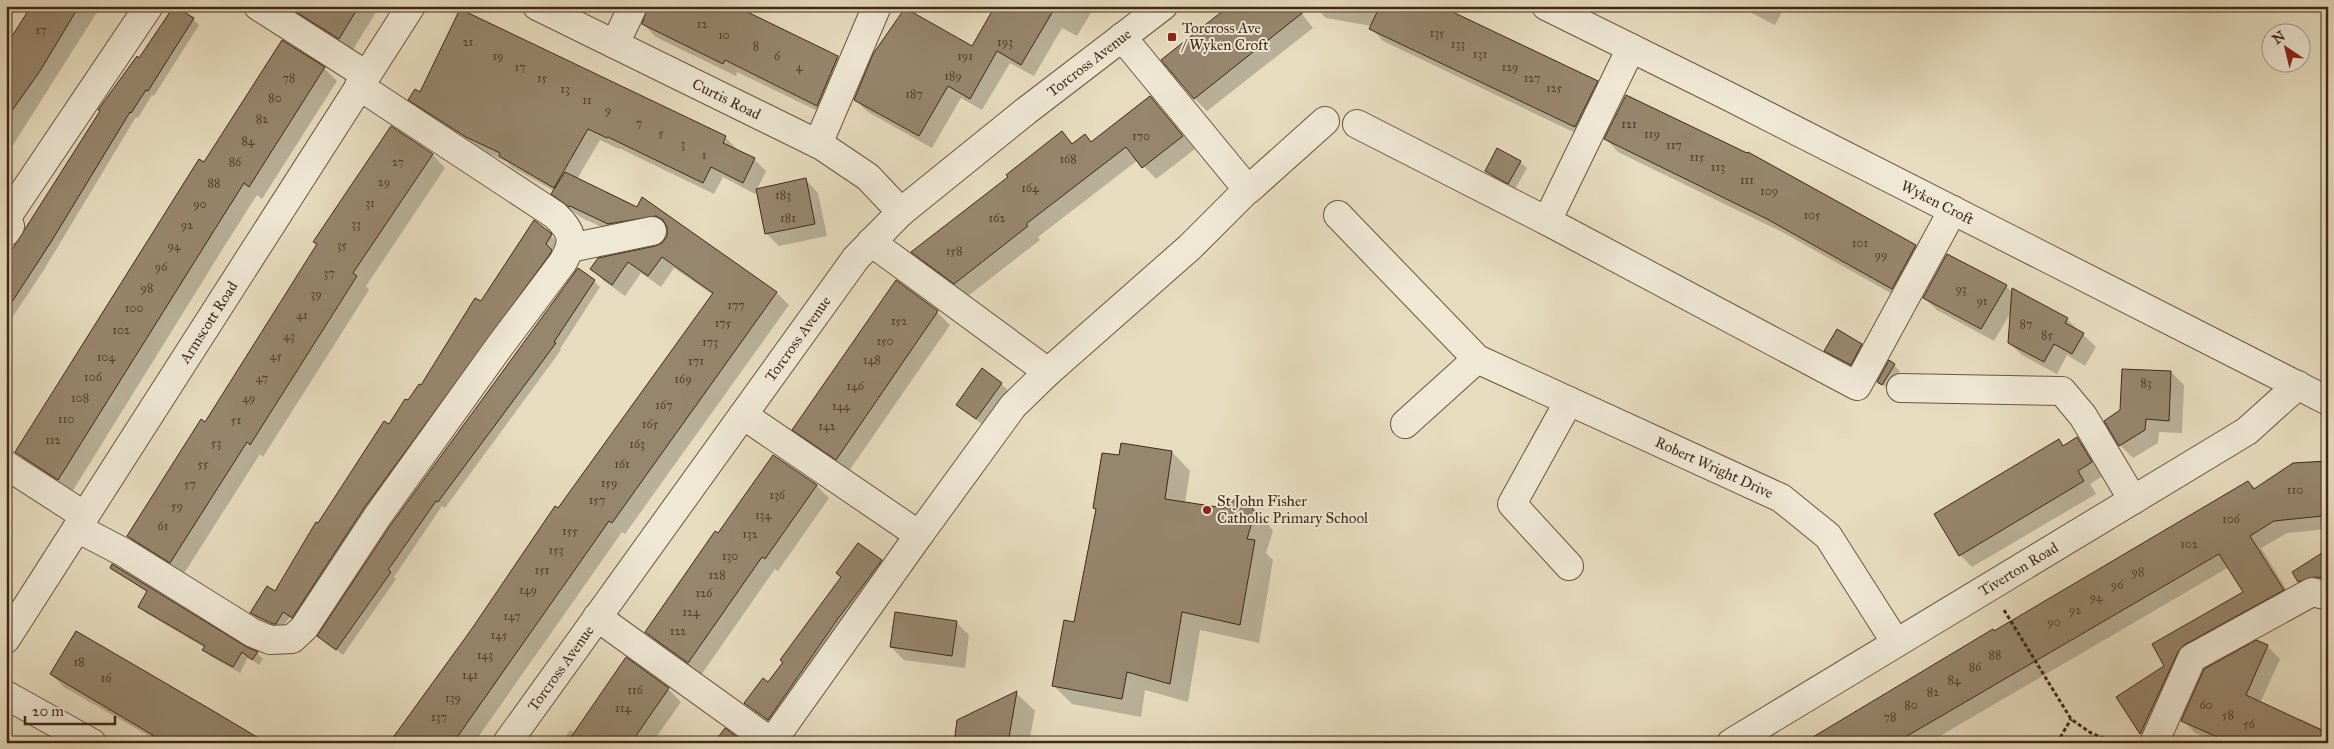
<svg xmlns="http://www.w3.org/2000/svg" width="2334" height="749" font-family="'IM FELL Great Primer',serif">
<rect width="100%" height="100%" fill="#e7dcbf"/>
<filter id="stains"><feTurbulence type="fractalNoise" baseFrequency=".004" numOctaves="4"/><feColorMatrix values="0 0 0 0 .2 0 0 0 0 .09 0 0 0 0 .02 0 0 0 .5 -.17"/></filter>
<radialGradient id="worn" r=".72"><stop offset=".6" stop-color="#630" stop-opacity="0"/><stop offset="1" stop-color="#630" stop-opacity=".3"/></radialGradient>
<!-- shadow -->
<path fill="#0003" d="M31,6H101L6,156V48Z
M301,6H380L352,51L310,24L298,12Z
M1017,6H1095L1077,36L1062,28L1034,76L1010,63L982,110L961,98L932,148L868,112L855,100L972,48Z
M1296,6L1313,28L1207,111L1194,98Z
M1314,6H1437L1597,82L1610,95L1588,139L1383,41L1371,28L1372,26L1326,18Z
M1738,6H1785L1775,25Z
M193,19L199,25L154,96L152,95L138,118L136,117L45,268L6,327V262Z
M758,19L838,58L850,70L830,117L737,72L736,76L656,37L643,24Z
M283,42L324,68L337,81L262,199L257,195L227,242L72,492L29,465L17,452Z
M421,94L725,137L737,149L736,150L754,159L766,171L755,194L723,177L714,194L619,148V149L600,140L577,179L638,209L642,199L777,293L789,305L625,534L622,532L474,743H391L713,295L674,268L661,287L641,273L625,296L604,281L592,269L663,244L668,236L669,228L621,236L582,218L565,206L552,193L554,191L512,167L507,162L479,149L421,111L410,99Z
M1150,98L1195,149L1156,179L1138,160L1038,237L1040,240L968,296L926,265L913,252L1010,178L1062,133L1073,144L1085,136L1092,143Z
M391,127L433,155L445,168L366,286L369,290L263,457L260,454L183,575L141,549L128,536L205,423Z
M1606,139L1916,246L1928,259L1905,301L1782,232L1618,152Z
M1520,162L1527,168L1515,189L1493,177L1486,170Z
M806,180L818,193L827,236L779,246L766,233Z
M544,228L557,242L551,251L557,257L299,623L290,617L280,630L258,619L252,613L276,592L318,525L389,426L421,387L481,303Z
M594,281L600,287L560,349L561,350L445,508L442,506L394,577L396,579L343,655L319,636Z
M2006,286L2013,293L2067,319L2096,347L2085,366L2067,355L2057,374L2022,355L2009,343L2011,312L1994,341L1937,310L1924,298Z
M937,312L950,325L849,471L807,442L794,430Z
M1861,345L1867,352L1857,370L1832,357L1826,351Z
M1894,365L1900,371L1889,390L1879,382Z
M2171,372L2184,385L2182,433L2159,432L2158,443L2133,458L2120,445Z
M1001,384L1008,390L983,425L957,405Z
M2077,439L2090,451L2104,475L2090,484L2096,494L1972,567L1960,555L2059,441L2064,446Z
M1172,452L1190,471L1185,503L1224,509L1246,501L1265,520L1273,531L1266,553L1273,560L1259,643L1200,630L1188,702L1145,690L1141,717L1072,704L1054,686L1075,623L1097,511L1094,508L1120,456Z
M2328,462V529L2287,533L2261,548L2293,600L2196,657L2150,743L2141,734L2118,698L2166,666L2154,644L2245,593L2229,567L1928,743H1806L1992,630L1994,632L2248,482L2256,489Z
M817,486L829,498L778,571L775,569L701,675L660,645L647,632L718,535Z
M881,561L887,568L775,726L752,709L745,703L769,683Z
M112,568L244,647L257,653L263,659L259,665L248,657L240,673L210,656L204,650L205,648L146,613L140,607L148,592Z
M956,622L969,635L965,668L904,660L891,647Z
M2267,646L2280,659L2260,703L2299,722L2300,719L2328,732V743H2218L2195,733L2183,720Z
M51,674L257,739L259,736L269,743H161L64,687Z
M668,689L681,702L652,743H561L570,730L575,733Z
M1016,693L1035,711L1029,743H955Z"/>
<!-- building -->
<path fill="#97866e" stroke="#402816" d="M31,6H79L40,71L6,119V46Z
M174,6L194,18L148,91L146,90L131,113L130,112L51,242L6,311V259L100,111L98,110L137,56L139,58Z
M300,6H359L339,39L296,12Z
M648,6H735L838,56L817,106L725,60L723,64L642,24Z
M995,6H1056L1021,65L997,51L970,99L948,86L919,136L854,100L873,54L905,8L972,46Z
M1229,6H1311L1194,99L1161,60Z
M1380,6H1440L1598,81L1575,127L1369,29Z
M460,9L726,136L723,143L755,158L743,183L711,167L703,183L608,137L607,138L588,129L554,188L499,156L500,153L466,137L408,100L415,89L420,92Z
M282,40L325,67L249,187L244,183L215,229L58,480L15,452L199,159L204,162Z
M1626,95L1747,153L1748,152L1916,245L1892,289L1767,219L1604,139Z
M1150,96L1183,136L1142,168L1126,147L1026,224L1028,226L954,284L911,252L1008,177L1006,175L1062,131L1072,144L1085,134L1091,142Z
M391,126L433,154L353,273L357,276L250,445L247,442L170,563L127,536L201,419L205,422L317,244L313,242Z
M1497,148L1521,161L1508,184L1485,171Z
M565,172L637,207L642,197L777,292L612,523L609,521L453,743H389L471,630L555,506L558,508L713,293L662,257L648,276L628,262L612,285L590,269L598,258L655,246L662,243L667,236V227L663,220L656,216L608,224L570,206L569,207L551,194Z
M806,178L815,224L765,234L756,189Z
M534,220L552,234L546,244L552,250L550,254L364,508L292,618L283,612L276,624H273L250,613L267,586L275,591L316,522L318,523L384,421L389,424L405,399L408,400L419,384L421,385L475,298L481,301Z
M1947,254L2007,285L1981,329L1923,298Z
M578,268L595,280L554,342L556,343L438,502L436,501L388,570L391,572L336,650L317,636L390,526Z
M896,280L938,311L836,460L792,430Z
M2012,288L2068,318L2065,323L2084,333L2072,354L2054,344L2044,362L2008,343Z
M1837,329L1862,344L1851,365L1824,351Z
M1889,360L1895,364L1882,385L1877,382Z
M982,368L1002,383L976,419L956,405Z
M2122,369L2171,371L2169,421L2146,419L2145,430L2119,446L2104,421L2120,410Z
M2077,437L2092,462L2078,471L2084,481L1959,556L1934,514L2059,439L2063,446Z
M1121,443L1172,451L1165,499L1224,508L1235,499L1246,500L1255,512L1247,539L1255,540L1240,625L1182,612L1170,684L1127,672L1122,699L1052,686L1064,620L1074,622L1096,509L1093,508L1102,453L1119,455Z
M773,455L817,485L765,559L762,557L688,663L645,632L715,531L718,533Z
M2328,461V498H2323L2322,516L2274,521L2250,536L2284,590L2184,645L2178,652L2140,734L2116,697L2164,666L2152,644L2243,592L2219,554L1895,743H1803L1993,629L1994,631L2248,481L2254,489L2293,463Z
M858,543L882,560L837,620L768,720L744,703L763,678L768,682L783,662L780,660L841,577L836,573Z
M2322,553L2327,578L2315,577L2298,582L2292,572Z
M112,564L245,646L258,652L252,660L242,652L233,667L202,650L205,646L138,607L147,591L110,568Z
M895,612L957,621L952,656L890,647Z
M76,631L215,712L267,743H166L50,674Z
M2256,640L2268,645L2246,695L2328,733V743H2231L2181,721L2204,669Z
M626,657L669,688L631,743H567Z
M1017,691L1008,743H954L957,720Z
M725,728L745,743H714Z"/>
<g fill="none" stroke-linecap="round" stroke-linejoin="round">
<!-- minor casing -->
<g stroke="#6a5540" stroke-width="30">
<g id="minor">
<path d="M258,6L366,75"/>
<path id="s1" d="M537,6L822,146L868,177L901,212"/>
<path id="s2" d="M1546,6L1726,95L2328,401"/>
<path d="M1122,37L1248,190L1325,121"/>
<path d="M615,44L633,6"/>
<path d="M1357,124L1547,221L1631,48"/>
<path d="M818,144L877,6"/>
<path id="s3" d="M1338,215L1477,359L1781,498L1828,536L1896,643"/>
<path d="M1547,221L1857,386L1953,210"/>
<path d="M6,232L10,226L7,217L149,6"/>
<path d="M871,242L1048,372L1190,247L1250,187"/>
<path d="M570,248L652,231"/>
<path d="M1901,388L2062,391L2083,416L2133,500"/>
<path d="M1569,401L1512,504L1569,566"/>
<path d="M743,415L919,535L1013,406L1048,372"/>
<path d="M1405,424L1477,359"/>
<path d="M6,465L85,516"/>
<path d="M77,528L123,552L253,633L270,640L292,639L304,628L377,517L499,347L563,262C575,241 573,232 555,215L359,86"/>
<path d="M597,617L771,742"/>
<path id="s4" d="M6,639L411,6"/>
<path d="M6,695L92,743"/>
<path id="s5" d="M507,743L856,258L901,212L1026,111L1163,6"/>
<path d="M771,743L919,535"/>
<path id="s6" d="M1731,743L2247,431L2298,385"/>
<path d="M2154,743L2192,658L2312,592L2328,596"/>
</g>
</g>
<!-- path -->
<path stroke="#402816" stroke-width="3" stroke-dasharray="4 2.5" stroke-linecap="butt" d="M2004,610L2071,719L2091,733L2115,743
M2057,743L2071,719"/>
<!-- minor -->
<use href="#minor" stroke="#efe8d5" stroke-width="28"/>
</g>
<!-- markers -->
<g fill="#8f2418" stroke="#efe8d5" stroke-width="2">
<rect x="1167" y="32" width="10" height="10" rx="2.5"/>
<circle cx="1207" cy="510" r="5"/>
</g>
<g text-anchor="middle" dominant-baseline="central" stroke-width="4" stroke-linejoin="round" paint-order="stroke">
<!-- number labels -->
<g font-size="12" fill="#56402c">
<text x="702" y="24">12</text>
<text x="41" y="30">17</text>
<text x="1437" y="33">135</text>
<text x="724" y="35">10</text>
<text x="468" y="42">21</text>
<text x="1005" y="42">193</text>
<text x="1458" y="44">133</text>
<text x="756" y="46">8</text>
<text x="1480" y="54">131</text>
<text x="498" y="56">19</text>
<text x="777" y="56">6</text>
<text x="965" y="56">191</text>
<text x="520" y="67">17</text>
<text x="799" y="67">4</text>
<text x="1510" y="67">129</text>
<text x="953" y="76">189</text>
<text x="289" y="78">78</text>
<text x="542" y="78">15</text>
<text x="1532" y="78">127</text>
<text x="1554" y="88">125</text>
<text x="565" y="89">13</text>
<text x="914" y="94">187</text>
<text x="275" y="98">80</text>
<text x="587" y="100">11</text>
<text x="608" y="110">9</text>
<text x="262" y="119">82</text>
<text x="639" y="123">7</text>
<text x="1629" y="124">121</text>
<text x="661" y="133">5</text>
<text x="1652" y="134">119</text>
<text x="1141" y="136">170</text>
<text x="248" y="141">84</text>
<text x="683" y="144">3</text>
<text x="1674" y="145">117</text>
<text x="704" y="155">1</text>
<text x="1697" y="157">115</text>
<text x="1068" y="159">168</text>
<text x="235" y="162">86</text>
<text x="398" y="162">27</text>
<text x="1718" y="167">113</text>
<text x="1747" y="180">111</text>
<text x="384" y="182">29</text>
<text x="214" y="183">88</text>
<text x="1030" y="188">164</text>
<text x="1769" y="191">109</text>
<text x="783" y="195">183</text>
<text x="370" y="203">31</text>
<text x="200" y="204">90</text>
<text x="1812" y="215">105</text>
<text x="788" y="218">181</text>
<text x="997" y="218">162</text>
<text x="356" y="224">33</text>
<text x="187" y="225">92</text>
<text x="1860" y="243">101</text>
<text x="342" y="245">35</text>
<text x="174" y="246">94</text>
<text x="954" y="251">158</text>
<text x="1881" y="255">99</text>
<text x="161" y="267">96</text>
<text x="329" y="273">37</text>
<text x="147" y="288">98</text>
<text x="1961" y="289">93</text>
<text x="316" y="294">39</text>
<text x="1982" y="301">91</text>
<text x="736" y="305">177</text>
<text x="134" y="308">100</text>
<text x="302" y="315">41</text>
<text x="899" y="321">152</text>
<text x="723" y="323">175</text>
<text x="2026" y="324">87</text>
<text x="121" y="330">102</text>
<text x="2047" y="335">85</text>
<text x="289" y="336">43</text>
<text x="885" y="341">150</text>
<text x="710" y="342">173</text>
<text x="276" y="356">45</text>
<text x="106" y="357">104</text>
<text x="872" y="360">148</text>
<text x="696" y="361">171</text>
<text x="93" y="377">106</text>
<text x="262" y="378">47</text>
<text x="683" y="379">169</text>
<text x="2146" y="383">83</text>
<text x="855" y="386">146</text>
<text x="80" y="398">108</text>
<text x="249" y="398">49</text>
<text x="664" y="405">167</text>
<text x="841" y="406">144</text>
<text x="66" y="419">110</text>
<text x="236" y="420">51</text>
<text x="650" y="424">165</text>
<text x="827" y="426">142</text>
<text x="53" y="440">112</text>
<text x="216" y="443">53</text>
<text x="637" y="444">163</text>
<text x="203" y="464">55</text>
<text x="622" y="464">161</text>
<text x="609" y="483">159</text>
<text x="190" y="484">57</text>
<text x="2295" y="490">110</text>
<text x="777" y="495">136</text>
<text x="597" y="500">157</text>
<text x="177" y="506">59</text>
<text x="763" y="515">134</text>
<text x="2231" y="519">106</text>
<text x="163" y="526">61</text>
<text x="570" y="531">155</text>
<text x="750" y="534">132</text>
<text x="2189" y="544">102</text>
<text x="556" y="550">153</text>
<text x="730" y="556">130</text>
<text x="542" y="570">151</text>
<text x="2138" y="572">98</text>
<text x="717" y="575">128</text>
<text x="2117" y="585">96</text>
<text x="528" y="590">149</text>
<text x="704" y="593">126</text>
<text x="2096" y="597">94</text>
<text x="2075" y="610">92</text>
<text x="691" y="612">124</text>
<text x="512" y="616">147</text>
<text x="2054" y="622">90</text>
<text x="678" y="631">122</text>
<text x="499" y="635">145</text>
<text x="485" y="655">143</text>
<text x="1995" y="655">88</text>
<text x="79" y="662">18</text>
<text x="1975" y="667">86</text>
<text x="470" y="675">141</text>
<text x="106" y="678">16</text>
<text x="1954" y="680">84</text>
<text x="635" y="690">116</text>
<text x="1933" y="692">82</text>
<text x="453" y="698">139</text>
<text x="1911" y="705">80</text>
<text x="2206" y="705">60</text>
<text x="623" y="708">114</text>
<text x="2228" y="715">58</text>
<text x="439" y="717">137</text>
<text x="1890" y="717">78</text>
<text x="2249" y="724">56</text>
</g>
<!-- poi labels -->
<g font-size="15" fill="#402816" stroke="#efe8d5" text-anchor="start">
<text x="1182" y="28">Torcross Ave<tspan x="1182" dy="17">/ Wyken Croft</tspan></text>
<text x="1217" y="501">St John Fisher<tspan x="1217" dy="17">Catholic Primary School</tspan></text>
</g>
<!-- street labels -->
<g font-size="15" fill="#402816" stroke="#efe8d5">
<text stroke="none"><textPath href="#s5" startOffset="902">Torcross Avenue</textPath></text>
<text stroke="none"><textPath href="#s1" startOffset="211">Curtis Road</textPath></text>
<text stroke="none"><textPath href="#s2" startOffset="438">Wyken Croft</textPath></text>
<text stroke="none"><textPath href="#s4" startOffset="376">Armscott Road</textPath></text>
<text stroke="none"><textPath href="#s5" startOffset="498">Torcross Avenue</textPath></text>
<text stroke="none"><textPath href="#s3" startOffset="461">Robert Wright Drive</textPath></text>
<text stroke="none"><textPath href="#s6" startOffset="336">Tiverton Road</textPath></text>
<text stroke="none"><textPath href="#s5" startOffset="92">Torcross Avenue</textPath></text>
</g>
</g>
<!-- margin -->
<rect width="2334" height="749" fill="none" stroke="#e7dcbf" stroke-width="25"/>
<rect x="8" y="8" width="2319" height="734" fill="none" stroke="#402816" stroke-width="2.5"/>
<rect x="12" y="12" width="2309" height="724" fill="none" stroke="#402816"/>
<!-- north arrow -->
<g transform="translate(2286 48) rotate(325)"><circle r="24" fill="#efe8d5" stroke="#a99b89"/>
<path d="M0-4L9 19L0 12L-9 19Z" fill="#8f2418"/>
<text y="-8" font-size="14" font-weight="bold" text-anchor="middle" fill="#402816">N</text>
</g>
<!-- scale -->
<path d="M25 716v8h90v-8" fill="none" stroke="#402816" stroke-width="2.5"/>
<text x="32" y="716" font-size="15" fill="#402816" stroke="#efe8d5" stroke-width="4" paint-order="stroke">20 m</text>
<rect width="100%" height="100%" filter="url(#stains)"/>
<rect width="100%" height="100%" fill="url(#worn)"/>
</svg>
